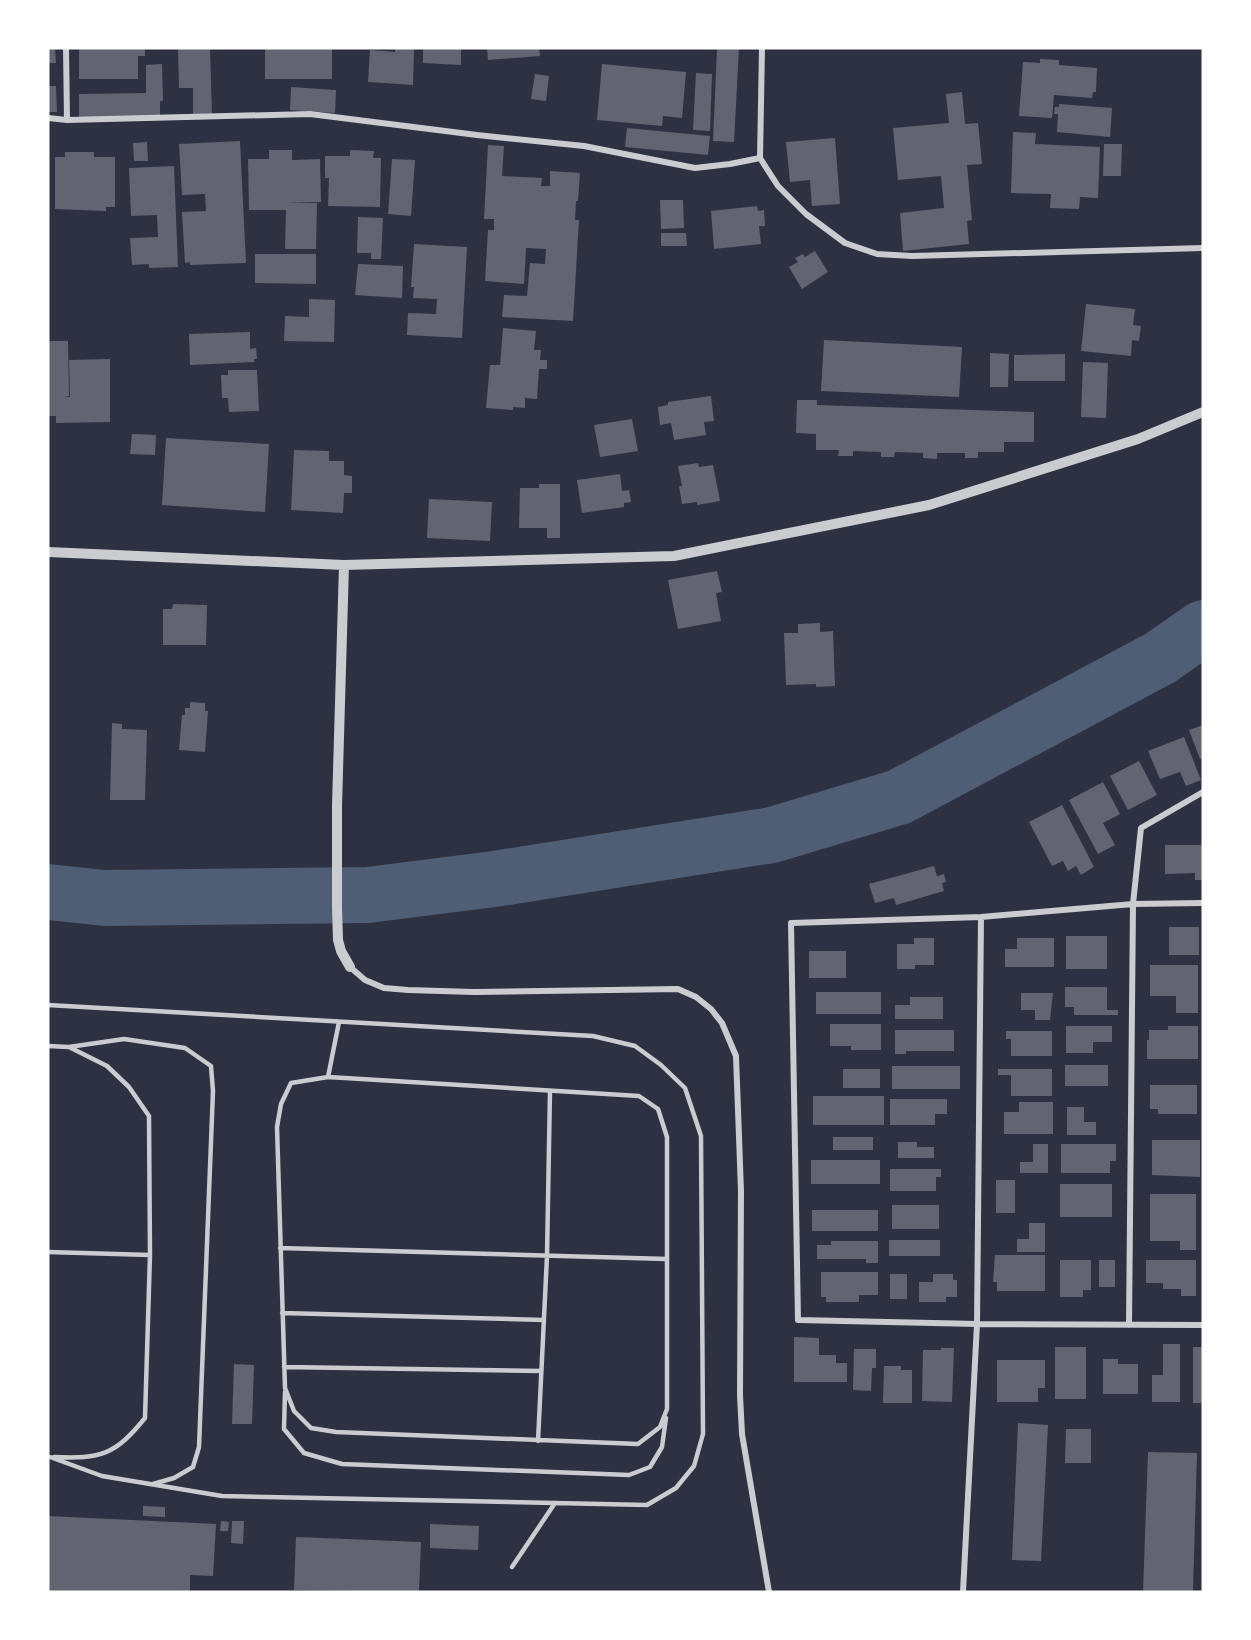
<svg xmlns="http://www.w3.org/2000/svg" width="1251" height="1640" font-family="'Open Sans',sans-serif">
<rect width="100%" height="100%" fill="#2d3142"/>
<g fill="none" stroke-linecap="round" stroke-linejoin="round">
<!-- river -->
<path stroke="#4f5d75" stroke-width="56" d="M48,892L105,898L368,895L494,879L772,835L899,797L1160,658L1203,628"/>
</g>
<!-- building -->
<path fill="#626471" d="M48,48H55L56,63H48Z
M79,48H145V56H138V79H79Z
M178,48H210L212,114H193V88H179Z
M265,48H332V79H265Z
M395,48H414L413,85L368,82L370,50L395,52Z
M423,48H461V65L423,63Z
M487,48H539L540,56L488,60Z
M717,48H739L734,142L713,141Z
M1040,59L1059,60V65L1097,68L1096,92H1093L1092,98L1054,95L1052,118L1019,116L1023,62L1040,63Z
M162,64L163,101H160V117L79,119V94L146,93V65Z
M602,64L686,72L682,118L663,116L662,126L597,120Z
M696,73L712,74L710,131L693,130Z
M535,74L549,76L546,101L531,99Z
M48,86H56L57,112H48Z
M291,87L336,90L335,113L290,110Z
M962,92L965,124L978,123L982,164L967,165L972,220L967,221L969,244L903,251L900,213L944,208L941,176L898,180L893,128L949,123L946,94Z
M1059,104L1112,108L1110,137L1057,132L1058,114H1054L1055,107H1059Z
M627,128L710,136L708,155L625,147Z
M1013,132L1036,133L1035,144L1100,147L1098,198L1080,197L1079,209L1050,208L1051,194L1011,193Z
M835,138L840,204L812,206L810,180L790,182L786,142Z
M240,141L246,263L190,265V262L185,263L182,212L206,211L205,194L182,195L179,144Z
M147,142L148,161H134L133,143Z
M1104,144H1122L1121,176H1103Z
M488,145L504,146L502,176L542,178L541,186H550V171L580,173L578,201H576L575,220H579L573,321L502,317L504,295L527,296L530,263L545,264L546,249L526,248L524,284L485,281L488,230H494V219H484Z
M269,150H292V160L320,159L321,202H285L317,203L316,249H285L286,210H249L248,159H269Z
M350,150L374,151L373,158H381L380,207L328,206L329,178H325V156H350Z
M65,152H94V157H115V207H106V211L55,209V157H65Z
M392,159L415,160L411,216L388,214Z
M174,166L178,267L149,268V264L132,265L130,238L158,237L157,215L131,216L129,168Z
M660,200H683L684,228L661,229Z
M757,206L758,211L764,210L765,226H759L761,244L714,249L711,211Z
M358,217L383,218L381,259H371V253H357Z
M661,233H686L687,246H661Z
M414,244L467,247L462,338L407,335L408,313L436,314L437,299L413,298L414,287H411Z
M815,251L828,272L802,289L789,267L798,262L795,258L803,254L805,257Z
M255,254H316V284L255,283Z
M358,264L403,266L402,298L355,295Z
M309,299L335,300L334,342L284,341L285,316L309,317Z
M1086,304L1135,309L1133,325L1141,326L1139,341L1132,340L1131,356L1081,351Z
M503,328L536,331L534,350H541L540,360H547V369H539L537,399L525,398V408L513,407V410L486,408L490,365H500Z
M250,332V349L256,348L257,359H254V362L190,365L189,334Z
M824,340L962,347L959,397L821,391Z
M48,341H68L69,396L64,397H70L69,360L110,359V422L56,423V416H48Z
M990,353L1009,354L1008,387H990Z
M1065,354V381H1014V355Z
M1083,362L1108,363L1106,418L1081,417Z
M228,370H257L259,411L229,412L228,398H222L221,375H228Z
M711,396L714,421L704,422L706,435L674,440L671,423L660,425L658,407L668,405V402Z
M797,400H817V405L1034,412V442H1004V452H978V458H965V453H937V459L923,458V453L895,452L894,457H881V452L853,451V456H838L839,450H816V434L796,433Z
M632,419L638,451L600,457L594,425Z
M132,434L156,435L155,455L130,454Z
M166,438L269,444L265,512L162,505Z
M294,450L329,451V461H344V475L352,476V493H344L343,513L291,510Z
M698,463L699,467L713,465L720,501L697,505V502L682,504L679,486H682L678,466Z
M620,474L622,491L629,490L631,502L624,503V507L582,513L577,480Z
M539,484H560V538H547V528H519L520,488H539Z
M429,499L492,502L490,541L427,538Z
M717,571L722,592L716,593L721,621L678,629L668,580Z
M173,604L207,605L206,645H163V609H172Z
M820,623V632L833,631L835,686L816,687V684L786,685L784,633H798V624Z
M190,702L205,703V711H208L205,752L179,750L182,715H185V708H190Z
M112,723L122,724V729L147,730L145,800H110Z
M1203,725V758L1200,759L1189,730Z
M1184,737L1201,780L1186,786L1180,772L1160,779L1148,751Z
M1139,761L1157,795L1128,810L1110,776Z
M1103,782L1120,814L1103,823L1115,845L1098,854L1069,800Z
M1062,805L1094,867L1081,875L1076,866L1068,871L1063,861L1052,866L1029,822Z
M1165,845H1203V880H1195V873L1165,874Z
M934,866L937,876L944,874L946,882L942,883L944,891L896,905L894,898L875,903L869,884Z
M1169,927H1199V955H1169Z
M1066,936H1107V969H1066Z
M914,938H934V965H915V969H897V944H914Z
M1017,938H1054V967H1005V949H1017Z
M809,951H846V978H809Z
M1150,965H1198V1013H1176V996H1150Z
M1065,987H1107V1010H1118V1015H1074V1007H1065Z
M816,992H881V1014H816Z
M1021,993H1053L1050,1020H1035V1010H1021Z
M910,997H943V1019H895V1005H910Z
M830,1024H881V1050H851V1046H830Z
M1066,1026H1112V1042H1093V1053H1066Z
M1168,1026H1198V1059H1147V1040H1149V1030H1168Z
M895,1030H954V1051H906V1054H895Z
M1006,1031H1052V1056H1011V1039H1006Z
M1065,1065H1108V1086H1065Z
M892,1066H960V1089H892Z
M843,1069H880V1088H843Z
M998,1069H1052V1096H1011V1075H998Z
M1150,1085H1197V1114H1158V1109H1150Z
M813,1096H884V1125H813Z
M890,1099H947V1114H935V1125H890Z
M1019,1102H1053V1134H1004V1112H1019Z
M1067,1107H1084V1122H1096V1135H1067Z
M833,1137H873V1150H833Z
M1152,1140H1200V1177L1152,1175Z
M898,1142H917V1147H934V1158H898Z
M1033,1144H1048V1173H1020V1162H1033Z
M1061,1144H1116V1161H1110V1173H1061Z
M811,1160H880V1184H811Z
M890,1169H941V1177H936V1191H890Z
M996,1180H1015V1213H996Z
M1060,1184H1112V1217H1060Z
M1150,1194H1196V1250H1180V1241H1150Z
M892,1205H939V1229H892Z
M812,1210H878V1231H812Z
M1029,1223H1045V1252H1017V1239H1029Z
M889,1240H940V1256H889Z
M831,1241H878V1263H866V1259H817V1245H831Z
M995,1255H1045V1291H997V1282H993Z
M1060,1260H1091V1290H1083V1297H1060Z
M1099,1260H1115V1287H1099Z
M1146,1260H1196V1296H1181V1289H1163V1283H1146Z
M821,1272H878V1295H859V1302H826V1297H821Z
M890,1274H907V1299H890Z
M933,1274H953V1280H957V1297H946V1302H919V1282H933Z
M794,1337L819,1338V1355H836V1363H847V1382H794Z
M1163,1344H1180V1402H1152V1375H1163Z
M1055,1347H1086V1399H1055Z
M1193,1347H1203V1403H1193Z
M941,1348H954L952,1402L922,1401L923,1350H941Z
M854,1349H876V1368H872L871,1391L853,1390Z
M1103,1359H1118V1364H1138V1394H1103Z
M997,1360H1045V1388H1038V1402H997Z
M234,1364L254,1365L252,1424H232Z
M884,1366H901V1370H912V1403H883Z
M1018,1423L1048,1425L1041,1561L1012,1560Z
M1066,1429H1091V1463H1065Z
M1148,1452L1197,1453L1193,1592H1143Z
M143,1506L165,1507V1517L143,1516Z
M48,1516L216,1524L213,1576L190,1575V1592H48Z
M221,1521L229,1522L228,1531H220Z
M232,1521H244L243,1544L231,1543Z
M430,1524L479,1526L478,1550L430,1548Z
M296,1537L421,1542L419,1592L294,1590Z"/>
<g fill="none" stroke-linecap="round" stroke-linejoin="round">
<!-- service -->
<path stroke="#caccd0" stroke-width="4.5" d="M48,1005L593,1036L635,1046L661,1065L685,1088L701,1136L703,1434L694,1466L676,1488L647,1505L222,1496L102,1476L50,1457
M48,1046L69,1047L107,1066L129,1087L149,1116L150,1255L145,1418C115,1455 101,1459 54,1457
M69,1047L124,1039L185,1048L211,1066L213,1091L199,1447L193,1467L174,1478L153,1484
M328,1077L639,1096L658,1109L667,1137V1409L660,1427L638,1444L336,1432L311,1428L294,1411L285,1388L277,1127L281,1104L291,1083Z
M328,1077L339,1022
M280,1248L667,1259
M48,1252L150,1255
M282,1313L544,1320
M284,1367L541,1371
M285,1392L284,1429L304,1453L342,1464L629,1475L650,1467L662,1447L666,1418
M538,1441L547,1256L550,1091
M512,1567L555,1503"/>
<!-- minor -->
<path stroke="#caccd0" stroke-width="6" d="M66,48L67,120
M762,48L760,158L778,186L806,214L845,243L877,254L912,256L1203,248
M48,118L67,120L310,114L477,135L584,146L695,168L730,164L760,158
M1203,903L1133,904L981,917L791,923L798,1320L977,1324L1203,1325
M350,967L365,980L384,988L408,990L474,992L678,989L696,997L711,1009L722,1023L736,1056L741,1191L740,1395L742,1434L769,1592
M1129,1325L1133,904L1141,828L1203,792
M963,1592L977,1324L981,917"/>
<!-- tertiary -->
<path stroke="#caccd0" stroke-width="10" d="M48,552L344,565L674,556L929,505L1138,439L1203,412
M344,565L337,806V908L338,940L341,951L350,967"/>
</g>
<!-- border -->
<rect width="1251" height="1640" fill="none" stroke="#ffffff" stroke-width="99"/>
</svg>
